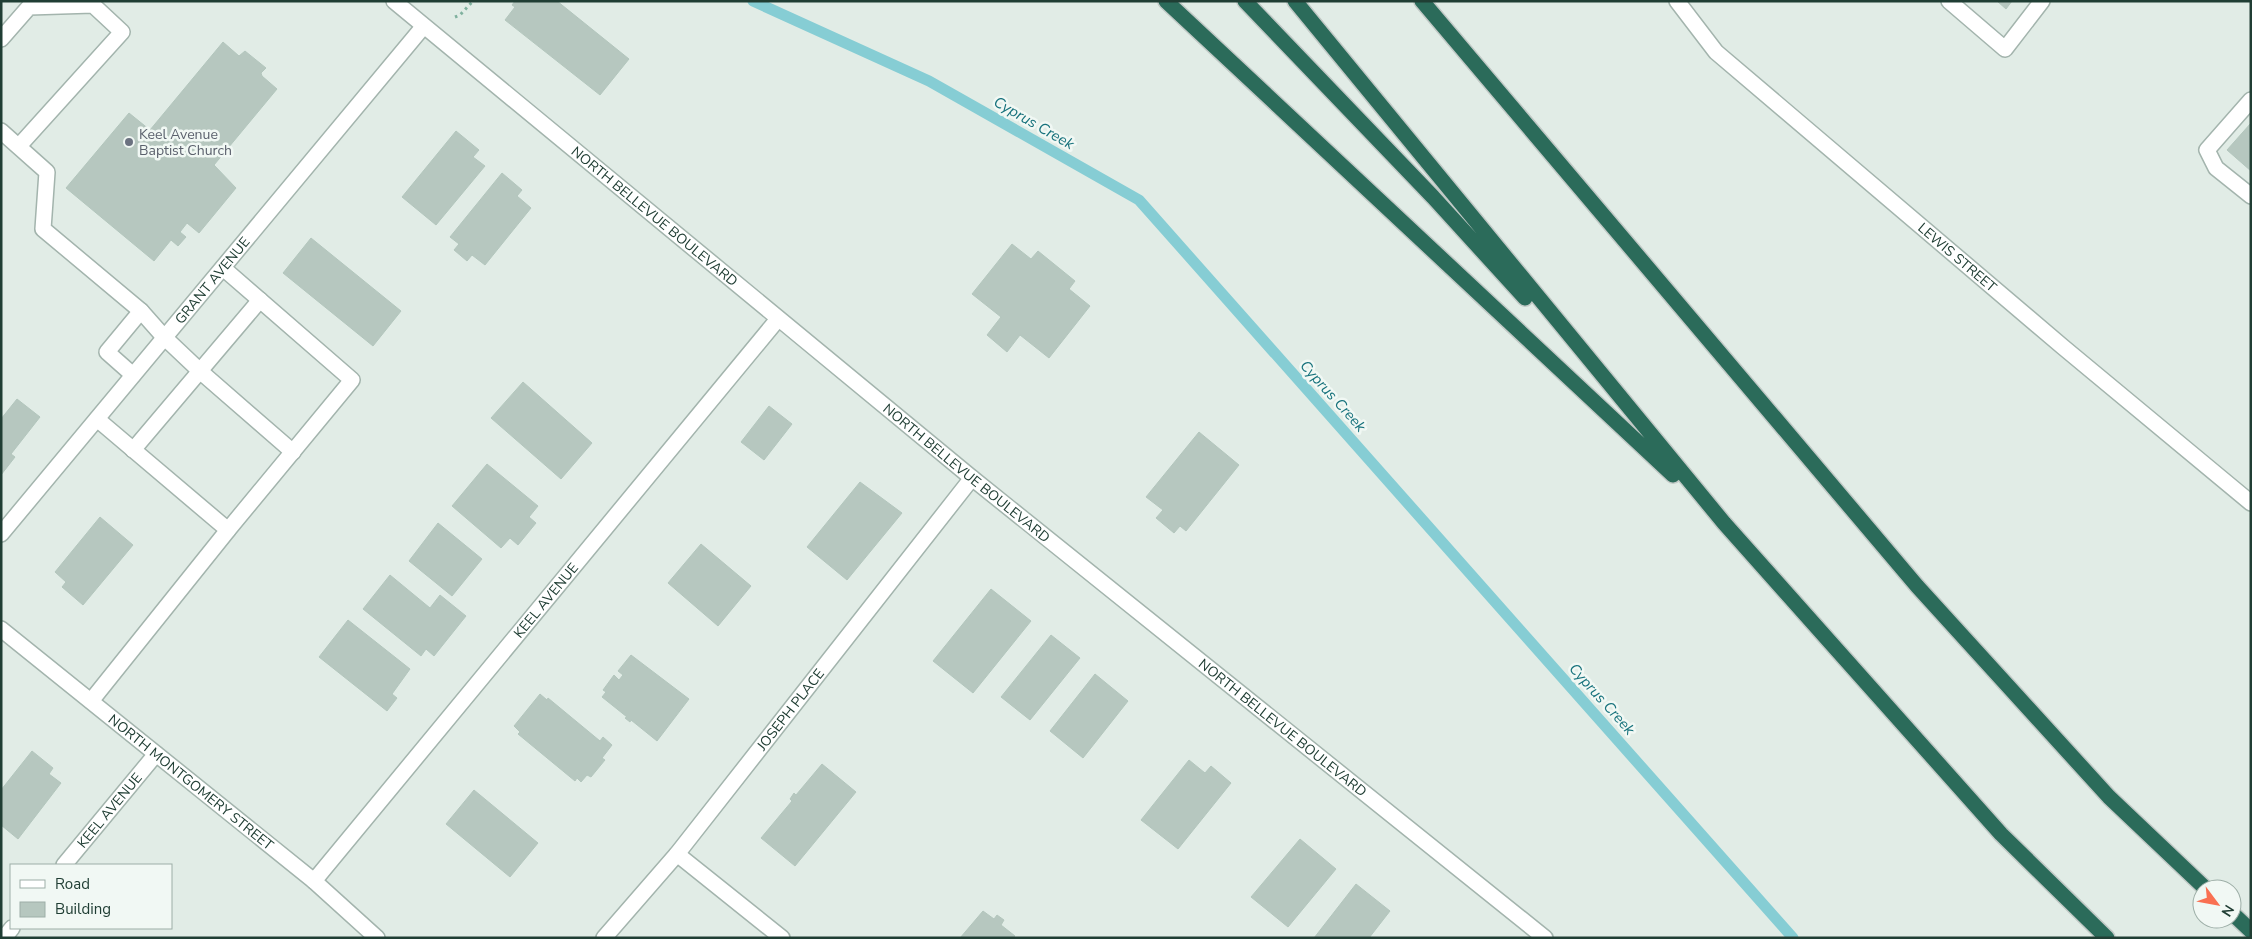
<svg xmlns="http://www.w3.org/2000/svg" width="2252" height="939" font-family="'Nunito Sans',sans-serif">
<rect width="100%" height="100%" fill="#e1ece6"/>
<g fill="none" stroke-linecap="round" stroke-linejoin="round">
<!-- stream -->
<path stroke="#86cdd4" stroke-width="11" d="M753,1L929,81L1139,200L1793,938"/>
</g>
<!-- building -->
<path fill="#b6c7bf" stroke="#b3c6bd" d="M515,1H557L629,59L600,95L505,20L515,7L512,5Z
M1997,1H2012L2006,9Z
M223,42L239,56L245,51L266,68L261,73L262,76L277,89L214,165L236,188L199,233L187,223L180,232L186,237L178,246L171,240L154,261L66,188L129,113L150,130Z
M2251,123V171L2227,150Z
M456,131L479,150L473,157L485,166L436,225L402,197Z
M502,173L522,190L517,196L531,208L485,265L472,255L467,261L454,250L459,244L450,237Z
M311,238L401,311L373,346L283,273Z
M1012,244L1031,259L1038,251L1075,281L1069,289L1090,306L1049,358L1020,335L1007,352L987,335L1001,317L972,294Z
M523,382L592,443L561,479L491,418Z
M17,399L40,417L11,454L15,457L1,475V419Z
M769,406L792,424L764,460L741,442Z
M1199,432L1239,465L1186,531L1180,526L1174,533L1156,518L1163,510L1146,497Z
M487,464L538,506L529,517L536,523L518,545L510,538L501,548L452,506Z
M860,482L902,513L847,580L807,547Z
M100,517L133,545L83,605L62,587L66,582L55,572Z
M438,523L482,559L452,596L409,561Z
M701,544L751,586L718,626L668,583Z
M390,575L430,608L440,595L466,616L434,656L426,649L421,656L363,609Z
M991,589L1031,621L973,693L933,661Z
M348,620L410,669L392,694L397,698L387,711L319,657Z
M1051,635L1080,658L1030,720L1001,697Z
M631,655L689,699L657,741L631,720L630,722L625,718L627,717L602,697L606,692L603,690L614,675L619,680L623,675L618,671Z
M1095,674L1128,701L1083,758L1050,731Z
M540,694L547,700L548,698L600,741L603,737L612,745L602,758L605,760L591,777L587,775L581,782L577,778L575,781L518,734L520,732L514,726Z
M32,751L53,768L49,774L61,783L18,839L1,825V790Z
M1189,760L1205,773L1211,766L1231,783L1178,849L1141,820Z
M822,764L856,792L795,866L761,838L792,801L790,799L794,793L796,795Z
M474,790L538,843L510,877L446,824Z
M1300,839L1336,869L1288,927L1251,897Z
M1356,884L1390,911L1369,938H1314Z
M983,911L994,919L997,915L1004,920L1001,925L1015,936L1013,938H960Z"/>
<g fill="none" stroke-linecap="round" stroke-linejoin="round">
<!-- minor casing -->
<g stroke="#a3b4ad" stroke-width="18">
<g id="minor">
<path id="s1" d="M394,1L972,478L1545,938"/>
<path id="s2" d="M1677,1L1716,52L2063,347L2251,503"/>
<path d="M1949,1L2005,49L2042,1"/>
<path d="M1,39L29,7L93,5L122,32L19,146"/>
<path d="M2251,100L2207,150L2216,168L2251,196"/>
<path d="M1,131L47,172L43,229L141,311L164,337L201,372L293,452"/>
<path d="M223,268L352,380L228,530"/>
<path d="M133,375L107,352L141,311"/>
<path d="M133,450L260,300"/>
<path id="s3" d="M1,534L423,27"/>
<path id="s4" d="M1,629L314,881L377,938"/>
<path d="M91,701L228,530L97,419"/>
<path d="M677,854L782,938"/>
<path id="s5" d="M64,865L156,754"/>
<path id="s6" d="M314,881L778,319"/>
<path d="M4,938L12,928"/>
<path id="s7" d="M604,938L677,854L972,478"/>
</g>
</g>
<!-- highway casing -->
<g stroke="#c1c9c6" stroke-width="18">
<path id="highway" d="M1166,1L1673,475
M1245,1L1433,197L1525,298
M1295,1L1724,523L2001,834L2107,938
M1422,1L1917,586L2109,797L2206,889
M2232,913L2251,931"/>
</g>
<!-- path -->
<path stroke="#7fb19e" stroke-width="3" stroke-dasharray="2.5 4" stroke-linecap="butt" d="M455,17L460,15L473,1"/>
<!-- minor -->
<use href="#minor" stroke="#fff" stroke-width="15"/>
<!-- highway -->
<use href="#highway" stroke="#2b6b5a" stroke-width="15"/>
</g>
<!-- markers -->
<circle fill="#6b7280" stroke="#f1f8f4" stroke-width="2" cx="129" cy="142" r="5"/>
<g text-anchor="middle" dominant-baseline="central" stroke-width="5" stroke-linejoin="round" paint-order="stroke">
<!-- worship labels -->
<g font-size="14" fill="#5b616d" stroke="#f1f8f4" text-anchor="start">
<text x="139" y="134">Keel Avenue<tspan x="139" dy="16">Baptist Church</tspan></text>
</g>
<!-- street labels -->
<g font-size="14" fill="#203e34" stroke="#f1f8f4">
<text stroke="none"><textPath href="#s1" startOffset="338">NORTH BELLEVUE BOULEVARD</textPath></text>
<text stroke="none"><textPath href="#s2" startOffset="381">LEWIS STREET</textPath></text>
<text stroke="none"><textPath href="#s3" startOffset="330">GRANT AVENUE</textPath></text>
<text stroke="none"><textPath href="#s1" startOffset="742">NORTH BELLEVUE BOULEVARD</textPath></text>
<text stroke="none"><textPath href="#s6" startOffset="364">KEEL AVENUE</textPath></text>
<text stroke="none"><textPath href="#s7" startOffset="295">JOSEPH PLACE</textPath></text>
<text stroke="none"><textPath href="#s1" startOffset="1148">NORTH BELLEVUE BOULEVARD</textPath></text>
<text stroke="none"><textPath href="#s4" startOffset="244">NORTH MONTGOMERY STREET</textPath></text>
<text stroke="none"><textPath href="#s5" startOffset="71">KEEL AVENUE</textPath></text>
</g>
<!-- water labels -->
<g font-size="15" font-style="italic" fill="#17727c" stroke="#f1f8f4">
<text transform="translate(1034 123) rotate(30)">Cyprus Creek</text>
<text transform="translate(1333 396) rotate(48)">Cyprus Creek</text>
<text transform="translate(1602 699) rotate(48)">Cyprus Creek</text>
</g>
</g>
<!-- border -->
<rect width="2252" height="939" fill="none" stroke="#203e34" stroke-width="5"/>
<!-- legend -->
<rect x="10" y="864" width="162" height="65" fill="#f1f8f4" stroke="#9daea7"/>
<rect x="20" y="880" width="25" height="8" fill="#ffffff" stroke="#9daea7"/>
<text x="55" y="889" font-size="15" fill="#203e34">Road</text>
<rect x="20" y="902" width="25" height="15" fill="#b6c7bf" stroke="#9daea7"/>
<text x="55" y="914" font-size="15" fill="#203e34">Building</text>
<!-- north arrow -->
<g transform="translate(2217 904) rotate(122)"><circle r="24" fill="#f1f8f4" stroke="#9daea7"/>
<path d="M0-4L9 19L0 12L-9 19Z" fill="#f97052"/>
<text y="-8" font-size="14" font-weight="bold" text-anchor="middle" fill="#203e34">N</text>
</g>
</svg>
